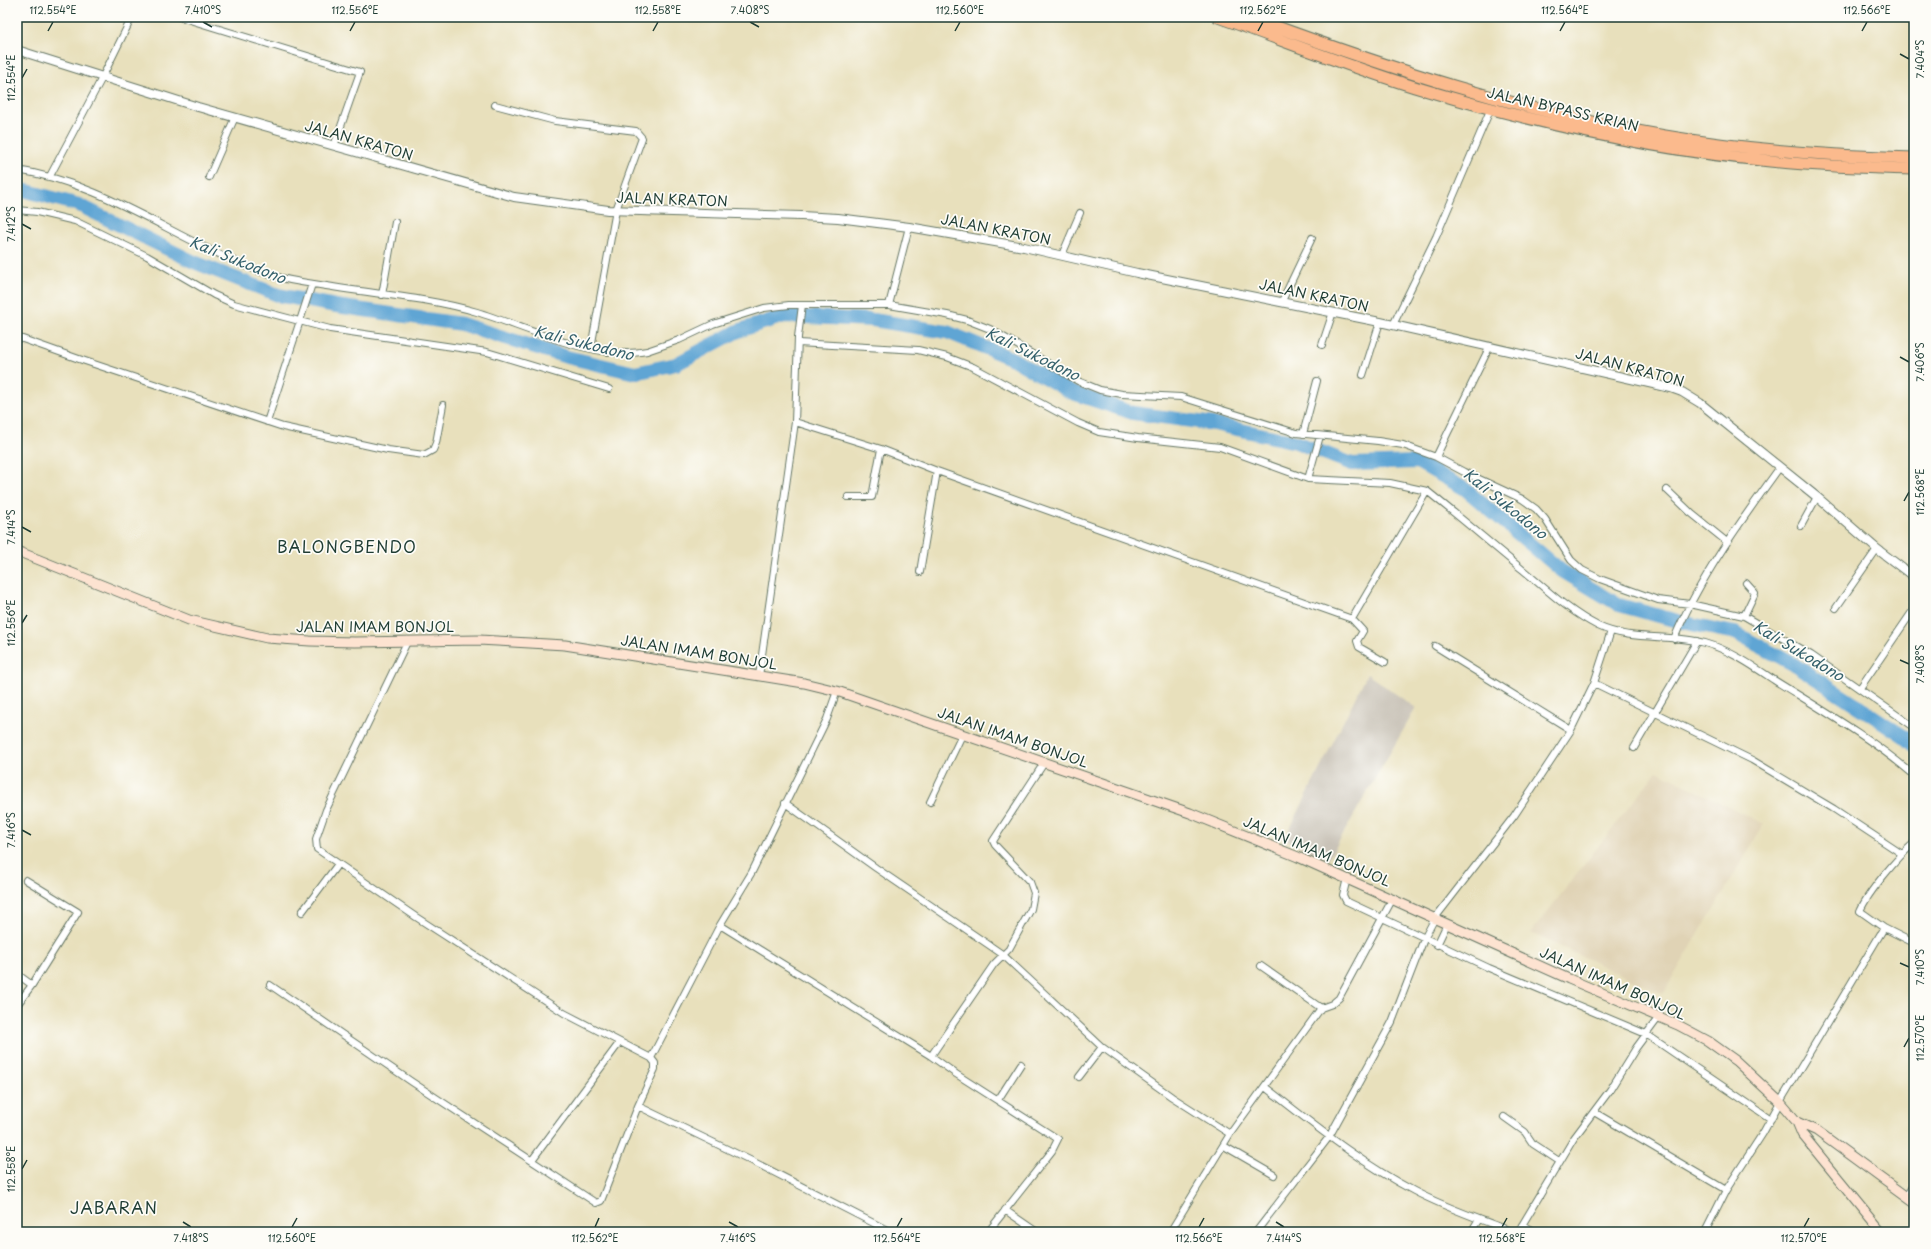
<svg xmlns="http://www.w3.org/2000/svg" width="1931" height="1249" font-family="'Playpen Sans',sans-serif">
<rect width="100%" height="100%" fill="#fdfcf7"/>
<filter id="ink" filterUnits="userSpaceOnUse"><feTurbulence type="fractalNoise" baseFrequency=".025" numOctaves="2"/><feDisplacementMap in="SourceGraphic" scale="8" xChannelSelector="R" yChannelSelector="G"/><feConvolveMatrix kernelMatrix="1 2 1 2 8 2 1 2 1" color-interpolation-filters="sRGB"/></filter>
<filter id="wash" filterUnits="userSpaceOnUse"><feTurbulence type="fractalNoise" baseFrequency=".012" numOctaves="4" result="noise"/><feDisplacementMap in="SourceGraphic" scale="16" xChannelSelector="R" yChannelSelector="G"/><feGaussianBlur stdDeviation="0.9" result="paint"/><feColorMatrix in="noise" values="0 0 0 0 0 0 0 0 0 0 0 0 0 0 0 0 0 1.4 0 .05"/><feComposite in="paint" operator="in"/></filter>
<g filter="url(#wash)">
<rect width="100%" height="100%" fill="#e8e0bc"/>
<!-- built -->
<path fill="#e0d3b5" d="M1657,771L1764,824L1663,994L1531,933Z"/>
<!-- industrial -->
<path fill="#c9c3b8" d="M1367,674L1416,708L1328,860L1285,839Z"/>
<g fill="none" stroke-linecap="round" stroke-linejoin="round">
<!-- river -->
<path stroke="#5ea5d4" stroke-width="14" d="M17,190L27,191L79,205L194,262L278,295L336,306L461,324L567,357L635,373L676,364L738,331L784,316L873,320L947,332L1013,359L1070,392L1133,413L1214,424L1296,442L1352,464L1417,462L1465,489L1562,571L1619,605L1681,622L1735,633L1795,665L1905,737L1914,745"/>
</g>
</g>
<g filter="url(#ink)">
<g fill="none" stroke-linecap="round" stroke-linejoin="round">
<!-- minor casing -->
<g stroke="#657664" stroke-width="8">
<path id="minor" d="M180,17L360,72L334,146
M495,105L555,121L636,131L642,138L616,210L591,348
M17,170C106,183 178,242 262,272C280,279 300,282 320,285C372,294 426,297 477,312C526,327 596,362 647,351L679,340L713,324L764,308L789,305H889L947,315L967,320L990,329L1078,381L1100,390L1122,394L1181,397L1296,433L1378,441L1403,445L1436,457L1464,472L1522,499L1536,509L1545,519L1571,560L1582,570L1600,579L1658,600L1690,604L1744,616L1811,655L1914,727
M50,176L103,76L132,17
M209,177L235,117
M17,210L37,212L75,221L147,256L214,295L234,304L330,329L487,352L609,389
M1062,255L1080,213
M382,295L395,222
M1282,301L1312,238
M889,305L909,227
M1393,325L1436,237L1491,108
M17,337L79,359L283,427L388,450L424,455L433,450L436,443L443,405
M798,343L918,350L947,357L973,367L1078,423L1099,432L1138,438L1220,447L1308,479L1390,483L1427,491C1460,517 1491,544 1523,570C1547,590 1570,612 1598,626C1632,642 1670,633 1705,643C1730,650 1753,666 1774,680C1822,710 1871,738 1914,775
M1322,345L1333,312
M1363,375L1380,322
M267,422L312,284
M795,422L881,449L937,471L1352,619L1363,631L1357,641L1359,647L1385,662
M1303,434L1317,381
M1436,457L1490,346
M1308,479L1320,436
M1667,490L1691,513L1727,542
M848,497H872L881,449
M1801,526L1817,497
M920,572L937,471
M1836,608L1877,549
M1744,616L1755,593L1746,583
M1352,619L1427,491
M1674,639C1700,577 1741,521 1780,467
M408,640L326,810L316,839L317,849L416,917L564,1013L651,1058
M1435,646L1571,730
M759,676L795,422L798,337L802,305
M1594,683L1752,760L1834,809L1902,854
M1860,688L1914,609
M837,691L827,719L752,872L720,925L651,1058L655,1063V1069L638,1106L752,1161L891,1232
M1634,748L1697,641
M930,802L962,735
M785,803L876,868L989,945L1002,954L1102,1047L1172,1097L1230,1134
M1914,843C1898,857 1868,892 1860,911L1884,928L1914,943
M1347,878L1343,895L1346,901L1489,968L1646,1034L1771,1119
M26,880L78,912L32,985
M302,912L338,864
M720,925L931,1056L956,1074L1058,1139L1052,1151L988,1232
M1437,945L1447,924
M1261,966L1321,1008
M17,974L32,985L17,1005
M270,985L412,1082L596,1203L601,1201L638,1106
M931,1056L994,964L1009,949L1031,909L1034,893L1030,882L995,845L993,841L1044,763
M1079,1077L1102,1047
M1265,1087C1313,1124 1360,1163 1414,1191C1446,1208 1480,1219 1513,1232
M998,1100L1021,1064
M1594,1112L1726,1190
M1504,1117L1525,1132L1533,1144L1559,1161
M1224,1146L1274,1175
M532,1160L620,1042
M1907,1197L1914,1185
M1005,1210L1037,1232
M1522,1225L1535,1232
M1170,1232L1230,1134L1321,1008L1332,1004L1339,998L1393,898
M1256,1232L1329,1137L1392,1022L1424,939L1435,918L1514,816L1571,730L1594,683L1611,631
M1471,1232L1479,1219
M1518,1232L1574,1138L1610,1090L1636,1048L1659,1017
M1705,1232L1726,1190L1763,1133L1780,1102L1884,928"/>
</g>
<!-- tertiary casing -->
<g stroke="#657664" stroke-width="10">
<path id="tertiary" d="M17,50L198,107L514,197L608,210L801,216L838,218L909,227L1024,247L1137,273L1380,322L1671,388L1682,392L1700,403L1817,497L1877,549L1914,577"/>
</g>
<!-- secondary casing -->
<g stroke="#657664" stroke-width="11">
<path id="secondary" d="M17,551L189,620L267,638L310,641L355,642L479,640L565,645L804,683L837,691L1190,813L1298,857L1569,979L1678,1025L1708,1041L1736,1061L1780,1102L1797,1122L1817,1131L1914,1202
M1797,1122L1802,1134L1882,1232"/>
</g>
<!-- trunk casing -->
<g stroke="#657664" stroke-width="13">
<path id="trunk" d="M1218,17C1288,42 1357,70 1428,91C1540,124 1654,150 1770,161C1818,166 1866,168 1914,169
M1250,17C1385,67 1522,112 1665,136C1747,150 1831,156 1914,158"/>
</g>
<!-- minor -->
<use href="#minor" stroke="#fff" stroke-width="6"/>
<!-- tertiary -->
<use href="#tertiary" stroke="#fff" stroke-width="8"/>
<!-- secondary -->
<use href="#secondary" stroke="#fde3d1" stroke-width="9"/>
<!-- trunk -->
<use href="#trunk" stroke="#fbba8d" stroke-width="11"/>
</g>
</g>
<!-- ticks -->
<path fill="none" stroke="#1f3d34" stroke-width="1.5" d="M203,22L212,27M750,22L759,27M48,31L53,22M350,31L355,22M653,31L658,22M955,31L960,22M1258,31L1263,22M1560,31L1565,22M1862,31L1867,22M1900,54L1909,59M22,78L27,69M22,224L31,229M1900,357L1909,362M1904,501L1909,492M22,527L31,532M22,623L27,615M1900,660L1909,664M22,830L31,835M1900,963L1909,967M1904,1047L1909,1038M22,1169L27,1160M183,1222L191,1227M729,1222L738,1227M1276,1222L1284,1227M292,1227L297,1218M595,1227L599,1218M897,1227L902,1218M1199,1227L1204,1218M1502,1227L1507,1218M1804,1227L1809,1218"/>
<g text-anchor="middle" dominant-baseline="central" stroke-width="3.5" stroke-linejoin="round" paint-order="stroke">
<!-- street labels -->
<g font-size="14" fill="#1f3d34" stroke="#fdfcf7">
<text transform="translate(1563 109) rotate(13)">JALAN BYPASS KRIAN</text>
<text transform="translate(359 140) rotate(16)">JALAN KRATON</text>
<text transform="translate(672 199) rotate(2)">JALAN KRATON</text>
<text transform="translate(996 229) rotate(11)">JALAN KRATON</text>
<text transform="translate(1314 295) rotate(12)">JALAN KRATON</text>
<text transform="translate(1630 367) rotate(15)">JALAN KRATON</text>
<text x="375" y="626">JALAN IMAM BONJOL</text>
<text transform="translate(699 652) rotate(9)">JALAN IMAM BONJOL</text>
<text transform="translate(1013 737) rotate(19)">JALAN IMAM BONJOL</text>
<text transform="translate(1317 851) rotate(23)">JALAN IMAM BONJOL</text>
<text transform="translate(1613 983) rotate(24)">JALAN IMAM BONJOL</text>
</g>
<!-- water labels -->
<g font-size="15" font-style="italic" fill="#35616c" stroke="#fdfcf7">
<text transform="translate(238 259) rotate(22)">Kali Sukodono</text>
<text transform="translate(584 342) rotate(14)">Kali Sukodono</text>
<text transform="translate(1033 353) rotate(26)">Kali Sukodono</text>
<text transform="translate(1506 503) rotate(39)">Kali Sukodono</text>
<text transform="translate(1799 650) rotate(31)">Kali Sukodono</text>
</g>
<!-- quarter labels -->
<g font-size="16" letter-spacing="1" fill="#1f3d34" stroke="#fdfcf7">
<text x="347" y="546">BALONGBENDO</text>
<text x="114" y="1207">JABARAN</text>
</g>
</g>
<!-- margin -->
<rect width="1931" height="1249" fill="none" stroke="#fdfcf7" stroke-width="44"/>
<rect x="22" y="22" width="1887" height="1205" fill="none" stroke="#1f3d34" stroke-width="1.5"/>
<g font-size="10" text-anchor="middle" fill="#1f3d34">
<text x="53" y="14">112.554°E</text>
<text x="203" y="14">7.410°S</text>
<text x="355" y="14">112.556°E</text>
<text x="658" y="14">112.558°E</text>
<text x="750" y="14">7.408°S</text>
<text x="960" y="14">112.560°E</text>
<text x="1263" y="14">112.562°E</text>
<text x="1565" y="14">112.564°E</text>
<text x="1867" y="14">112.566°E</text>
<text transform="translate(1920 59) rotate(-90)" y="4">7.404°S</text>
<text transform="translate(11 78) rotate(-90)" y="4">112.554°E</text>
<text transform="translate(11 224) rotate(-90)" y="4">7.412°S</text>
<text transform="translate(1920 362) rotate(-90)" y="4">7.406°S</text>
<text transform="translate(1920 492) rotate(-90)" y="4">112.568°E</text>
<text transform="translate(11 527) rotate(-90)" y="4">7.414°S</text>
<text transform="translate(11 623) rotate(-90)" y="4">112.556°E</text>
<text transform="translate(1920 664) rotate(-90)" y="4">7.408°S</text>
<text transform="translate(11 830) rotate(-90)" y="4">7.416°S</text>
<text transform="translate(1920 967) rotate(-90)" y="4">7.410°S</text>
<text transform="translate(1920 1038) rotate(-90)" y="4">112.570°E</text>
<text transform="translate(11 1169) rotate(-90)" y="4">112.558°E</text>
<text x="191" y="1242">7.418°S</text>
<text x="292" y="1242">112.560°E</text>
<text x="595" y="1242">112.562°E</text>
<text x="738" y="1242">7.416°S</text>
<text x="897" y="1242">112.564°E</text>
<text x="1199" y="1242">112.566°E</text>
<text x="1284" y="1242">7.414°S</text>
<text x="1502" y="1242">112.568°E</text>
<text x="1804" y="1242">112.570°E</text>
</g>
</svg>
